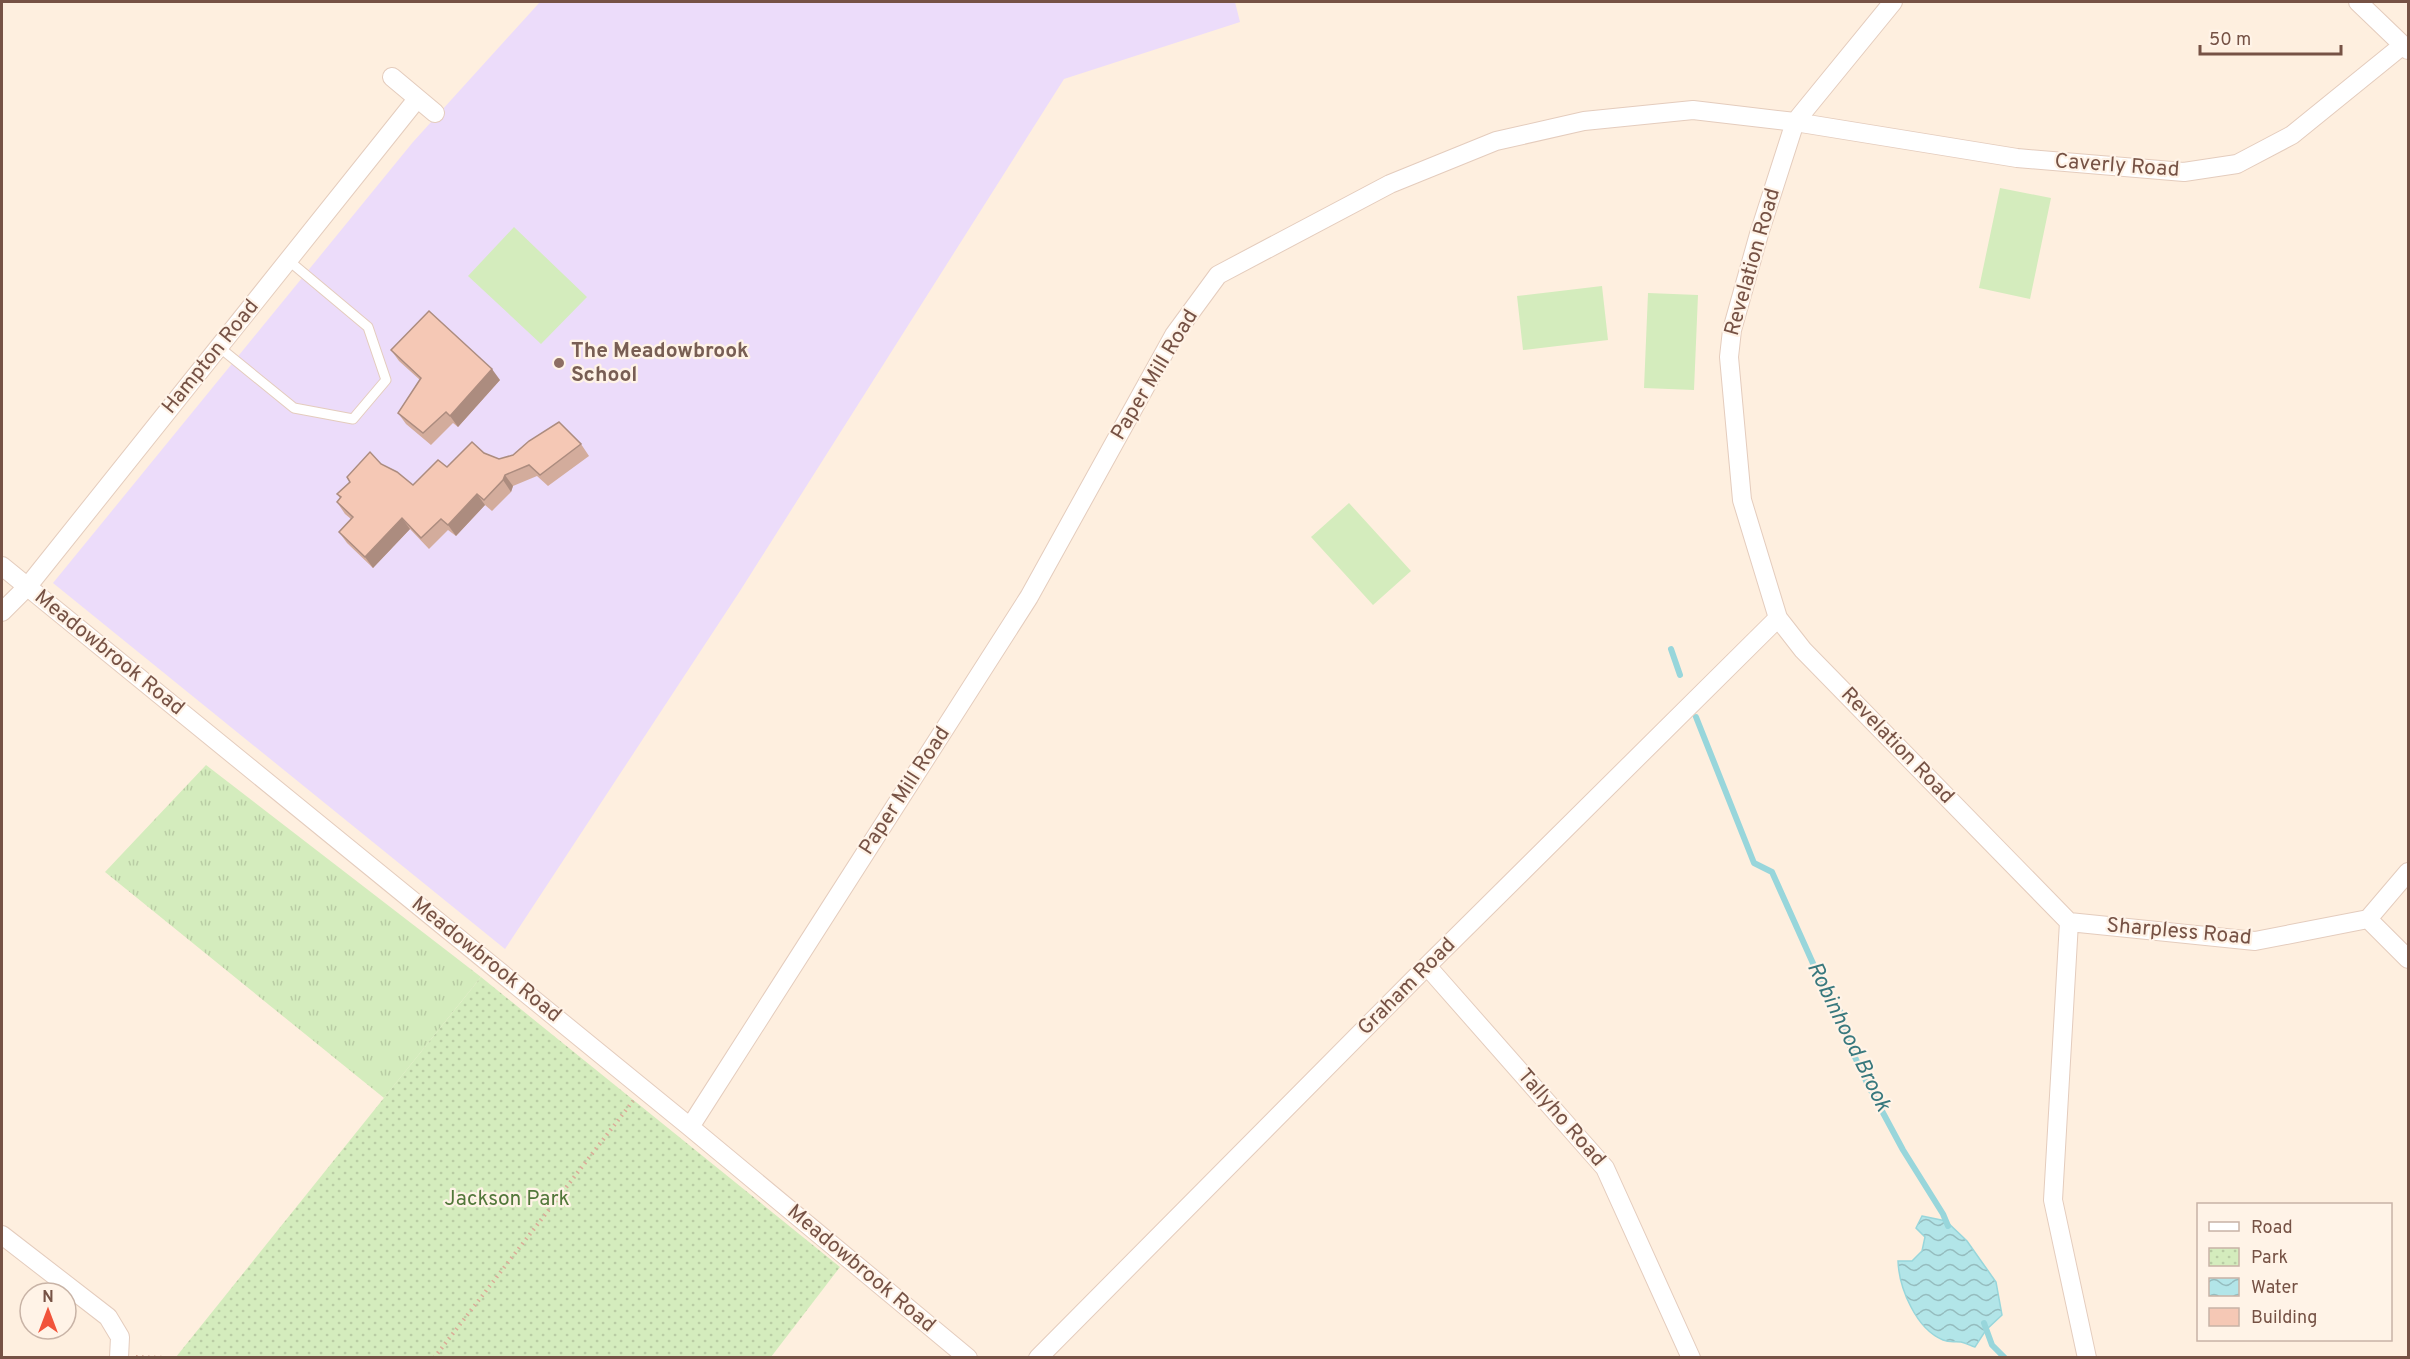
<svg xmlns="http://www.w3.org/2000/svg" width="2410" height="1359" font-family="Overpass,sans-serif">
<defs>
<pattern id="grass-tufts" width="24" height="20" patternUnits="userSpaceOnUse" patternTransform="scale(1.5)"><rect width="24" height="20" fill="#d4ecbd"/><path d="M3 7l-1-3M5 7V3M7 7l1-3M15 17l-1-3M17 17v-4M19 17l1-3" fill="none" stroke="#b9cca4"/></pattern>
<pattern id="park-dots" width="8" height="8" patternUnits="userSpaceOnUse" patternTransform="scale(1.5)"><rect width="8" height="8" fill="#d4ecbd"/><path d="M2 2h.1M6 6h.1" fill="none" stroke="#b9cca4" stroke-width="1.8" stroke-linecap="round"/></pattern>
<pattern id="water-waves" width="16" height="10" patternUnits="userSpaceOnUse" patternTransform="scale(1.5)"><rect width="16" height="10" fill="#b2e5e8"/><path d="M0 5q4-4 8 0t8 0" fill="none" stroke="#95bcbe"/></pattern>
</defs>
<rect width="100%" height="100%" fill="#feefdf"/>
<!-- education -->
<path fill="#ecdcfa" d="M540,2H1235L1240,22L1064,79L740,591L505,949L53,583L413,142Z"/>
<!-- grass -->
<path fill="url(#grass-tufts)" d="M206,765L481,977L384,1098L105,872Z"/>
<!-- park -->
<path fill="url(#park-dots)" d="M481,977L840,1267L771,1357H176Z"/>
<!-- garden -->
<path fill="#d4ecbd" d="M2000,188L2051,198L2030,299L1979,288Z
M514,227L587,297L541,344L468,276Z
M1602,286L1608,340L1523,350L1517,296Z
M1648,293L1698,295L1694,390L1644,388Z
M1349,503L1411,571L1373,605L1311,537Z"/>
<!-- water -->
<path fill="url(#water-waves)" stroke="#98d6db" stroke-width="1.5" d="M1922,1216L1946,1221L1967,1241L1996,1282L2002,1315L1986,1330L1975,1347C1971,1346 1966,1343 1961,1342C1955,1341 1950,1343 1943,1340C1916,1329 1899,1288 1898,1261H1912L1922,1251L1925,1237L1916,1228Z"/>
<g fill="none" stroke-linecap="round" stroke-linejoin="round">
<!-- stream -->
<path stroke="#98d6db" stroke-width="6" d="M1671,649L1680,675
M1696,717L1754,863L1772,872L1820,979L1843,1016L1846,1038L1868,1085L1903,1150L1943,1214L1948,1226
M1984,1323L1992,1345L2005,1358"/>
<!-- service casing -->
<g stroke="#e4ccbd" stroke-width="11">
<path id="service" d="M219,347L294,408L353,419L386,380L368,327L288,260"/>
</g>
<!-- minor casing -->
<g stroke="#e4ccbd" stroke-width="20">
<path id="minor" d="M2358,2L2408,50
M392,77L435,113
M2,566L690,1127L968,1358
M2,612L28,586L417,99
M2368,919L2408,959
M2069,922L2255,941L2368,919L2408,872
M1427,966L1605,1168L1691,1358
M690,1127L1029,597L1174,335L1218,275L1390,184L1496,141L1584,121L1693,110L1795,122L1893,2
M2,1235L108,1317L120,1337L119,1358
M1038,1358L1427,966L1778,618
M2087,1358L2053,1200L2069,922L1803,650L1778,618L1742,500L1729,357L1732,330L1759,234L1795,122L2017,158L2184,172L2237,164L2292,135L2403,45"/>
</g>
<!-- path -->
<path stroke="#daac98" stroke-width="4" stroke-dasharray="1.5 4.5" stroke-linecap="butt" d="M136,1357L167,1358
M434,1358L633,1101"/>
<!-- service -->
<use href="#service" stroke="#fff" stroke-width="9"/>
<!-- minor -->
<use href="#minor" stroke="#fff" stroke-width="18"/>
</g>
<!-- wall -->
<path fill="#d3ac9c" d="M391,350L500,380L458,427L453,423L431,445L406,424L398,413L420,380L399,361Z
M581,444L589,456L548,486L537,476L513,486L511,492L492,511L485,505L456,536L448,530L429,549L410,529L373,568L347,543L339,532L351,519L345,514L337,502L340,498L337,494L381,464L413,485L447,467L484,453L499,459Z"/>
<!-- shaded-wall -->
<path fill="#ac8c7f" d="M492,369L500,380L458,427L450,416Z
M505,475L513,486L511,492L503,480Z
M477,494L485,505L456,536L448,525Z
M402,518L410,529L373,568L365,557Z"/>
<!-- building -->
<path fill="#f5c8b5" stroke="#ac8c7f" stroke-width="1.5" d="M429,311L492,369L450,416L446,412L423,433L398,413L421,378L391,350Z
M559,422L581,444L540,475L529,465L505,475L503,480L484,500L477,494L448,525L441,519L421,538L402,518L365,557L339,532L353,517L337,502L341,497L337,494L350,482L347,477L370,452L381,464L397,472L413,485L438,460L447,467L472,442L484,453L499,459L513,455L529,441Z"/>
<!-- markers -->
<circle fill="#8d6e63" stroke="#fff3e7" stroke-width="2" cx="559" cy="363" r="6"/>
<g text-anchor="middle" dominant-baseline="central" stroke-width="4.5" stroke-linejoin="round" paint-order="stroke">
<!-- street labels -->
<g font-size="21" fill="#765245" stroke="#fff3e7">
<text transform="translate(2117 166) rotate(4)">Caverly Road</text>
<text transform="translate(1753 262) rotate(-74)">Revelation Road</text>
<text transform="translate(211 357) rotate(-51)">Hampton Road</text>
<text transform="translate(1155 375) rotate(-59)">Paper Mill Road</text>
<text transform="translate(109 653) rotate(39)">Meadowbrook Road</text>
<text transform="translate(1897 746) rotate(46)">Revelation Road</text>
<text transform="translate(905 791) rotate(-57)">Paper Mill Road</text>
<text transform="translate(2179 932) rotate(5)">Sharpless Road</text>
<text transform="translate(486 960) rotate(39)">Meadowbrook Road</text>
<text transform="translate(1407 987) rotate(-45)">Graham Road</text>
<text transform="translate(1561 1118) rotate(49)">Tallyho Road</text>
<text transform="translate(861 1269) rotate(40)">Meadowbrook Road</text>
</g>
<!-- education labels -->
<g font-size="21" font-weight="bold" fill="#785e54" stroke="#fff3e7" text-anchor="start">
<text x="571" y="351">The Meadowbrook<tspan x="571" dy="24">School</tspan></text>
</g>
<!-- park labels -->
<g font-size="21" fill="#52773a" stroke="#fff3e7">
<text x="507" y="1199">Jackson Park</text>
</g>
<!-- water labels -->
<g font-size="22" font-style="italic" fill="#38787d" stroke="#fff3e7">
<text transform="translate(1848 1037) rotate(64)">Robinhood Brook</text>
</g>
</g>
<!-- border -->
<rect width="2410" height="1359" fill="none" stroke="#765245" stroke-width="6"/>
<!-- legend -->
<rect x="2197" y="1203" width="195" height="138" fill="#fff3e7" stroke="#c8b3a6" stroke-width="1.5"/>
<rect x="2209" y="1222" width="30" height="9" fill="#ffffff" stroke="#c8b3a6" stroke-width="1.5"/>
<text x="2251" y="1233" font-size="18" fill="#765245">Road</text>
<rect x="2209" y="1248" width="30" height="18" fill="url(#park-dots)" stroke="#c8b3a6" stroke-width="1.5"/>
<text x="2251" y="1263" font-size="18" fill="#765245">Park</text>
<rect x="2209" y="1278" width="30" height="18" fill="url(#water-waves)" stroke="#c8b3a6" stroke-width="1.5"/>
<text x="2251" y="1293" font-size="18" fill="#765245">Water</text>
<rect x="2209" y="1308" width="30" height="18" fill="#f5c8b5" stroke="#c8b3a6" stroke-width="1.5"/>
<text x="2251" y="1323" font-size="18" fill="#765245">Building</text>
<!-- north arrow -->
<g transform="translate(48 1311)"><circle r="28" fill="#fff3e7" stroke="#c8b3a6" stroke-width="1.5"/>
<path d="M0-4.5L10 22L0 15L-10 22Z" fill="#f1533a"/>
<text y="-9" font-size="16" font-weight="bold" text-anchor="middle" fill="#765245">N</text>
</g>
<!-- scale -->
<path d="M2200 45v9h141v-9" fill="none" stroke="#765245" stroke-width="3"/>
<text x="2209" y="45" font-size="18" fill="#765245" stroke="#fff3e7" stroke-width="4.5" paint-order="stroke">50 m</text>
</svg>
